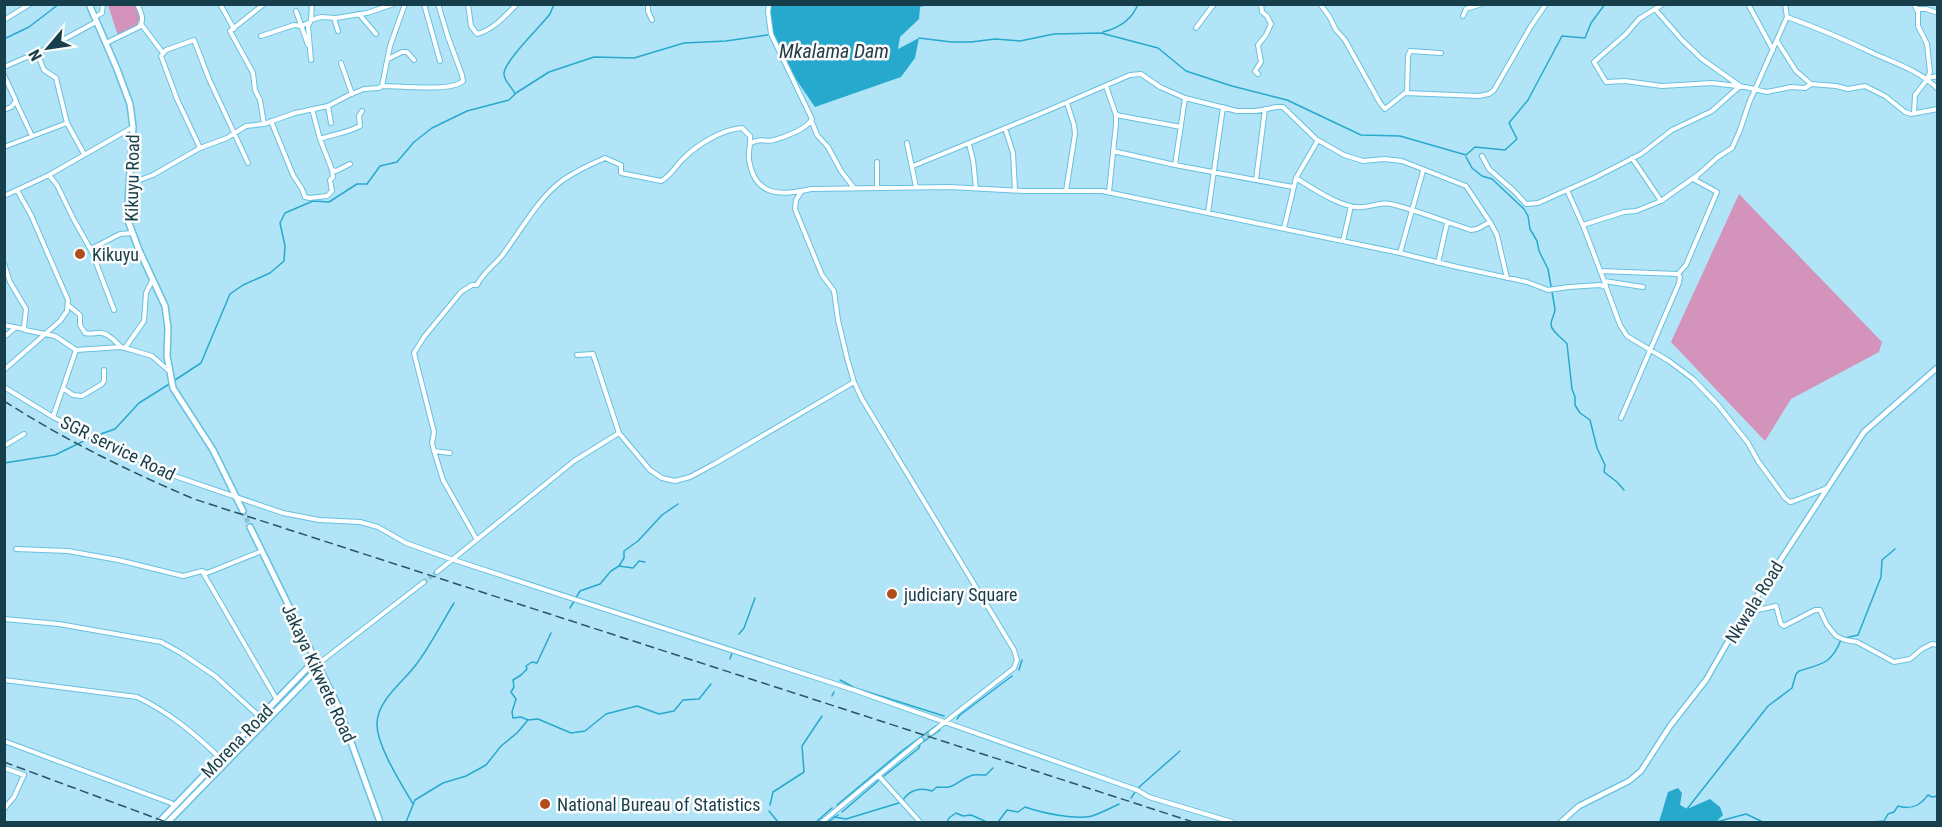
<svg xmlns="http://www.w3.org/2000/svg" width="1942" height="827" font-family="'Roboto Condensed',sans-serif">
<rect width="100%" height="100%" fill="#b1e4f7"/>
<!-- green -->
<path fill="#d493ba" d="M108,5H136L140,17L137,27L118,36Z
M1739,194L1882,342L1879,352L1791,399L1765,441L1671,342Z"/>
<!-- water -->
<path fill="#27a9ce" d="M771,5H927L920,7L919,19L900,37L898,49L919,38L915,58L901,77L815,107C795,77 767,42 771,5Z
M1678,788L1682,793L1680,805L1687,809L1710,799L1720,807L1723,815L1716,822H1659L1668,792Z"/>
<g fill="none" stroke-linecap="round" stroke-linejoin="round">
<!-- stream -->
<path stroke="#27a9ce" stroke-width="1.5" d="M1103,32C1119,28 1132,20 1138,4
M919,38L951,42H971L995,39L1020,41L1054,34L1101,33L1158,48L1186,71L1232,86L1287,100L1361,135L1400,136L1466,155L1475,147L1505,150L1517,139L1509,123L1528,100L1562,36L1585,38L1591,23L1605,4
M4,39L29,27L59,4
M516,93L549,72L594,57L634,58L684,43L726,41L774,34
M1466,157L1472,168L1482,176L1492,179L1524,209L1528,216L1530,229L1537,241L1539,251L1548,269L1555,309C1555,315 1551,319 1551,324C1551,332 1563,338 1567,344L1572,389L1575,397V405L1580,413L1590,420L1597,448L1605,465L1604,472L1617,482L1624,490
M175,380L201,363L230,294L243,285L270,273L284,261L285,246L280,223L285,213L313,201L329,202L357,184H367L380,166L397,162L414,142L432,128L467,111L509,100L515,94C512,86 503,81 504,73C506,59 540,27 550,14L554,4
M95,436L115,429L139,403L171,383
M4,463L55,455L90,438
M619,566L624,558V551L638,541L662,515L678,504
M570,608L580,591L600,584L611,571L619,566L633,568L639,561L645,562
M739,634L744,628L755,598
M1845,638L1858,635L1881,577L1882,560L1895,549
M730,659L732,653
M1019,670L1022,660
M840,680L855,688L944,716
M832,696L834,692
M957,719L960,715L1012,676
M528,720L521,717L513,718L512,712L516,699L511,692L514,687L513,680L521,675L527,669L526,666L532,662L537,663L551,633
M884,776L919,748L920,744L940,730
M1138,788L1180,751
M1131,798L1135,792
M413,804C402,785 376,745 377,723C378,700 402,683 415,666C430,647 441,624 454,603
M770,805L773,792L804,772L802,746L822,716
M837,805L903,750L936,726
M1687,809L1768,706L1792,688L1796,674L1799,671C1822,664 1831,664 1841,640
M769,811L778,822
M842,812L878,781
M834,817L846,819L902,802C908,790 920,787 932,791L937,787C956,789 955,782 970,776C974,774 981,775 986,775L993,768
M406,822L415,800L443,783L466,776L486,765L501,746L517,733L528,720L538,719L571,733L585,731L606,714L637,706L659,714L674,711L683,700L699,699L711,684
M816,822L832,808
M828,822L838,815
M947,822L949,818L956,813L963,816L971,815L987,822
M998,822L1007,810L1018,812L1025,807C1042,813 1075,820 1092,816C1101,813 1111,808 1119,804
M1716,822L1746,814L1763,822
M1872,822L1884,821L1888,814L1894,812L1898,806C1911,810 1920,806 1928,795L1932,797L1938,796"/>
<!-- minor-tunnel -->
<path stroke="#92c3d5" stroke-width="4" stroke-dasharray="4 2" stroke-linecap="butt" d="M424,582L437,572
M921,740L931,733"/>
<!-- secondary-tunnel -->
<path stroke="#92c3d5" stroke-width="5" stroke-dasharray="5 2.5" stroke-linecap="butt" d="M243,511L250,527"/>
<!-- minor casing -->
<g stroke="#66c1e0" stroke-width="6">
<path id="minor" d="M220,4L234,29
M264,4L230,31L253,73L255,90L260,100L264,124
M424,4L440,61
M468,4L471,26L477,34C493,30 505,16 517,4
M648,4V11L652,20
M1320,4L1329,16L1336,30L1345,40L1380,103L1385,109L1405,93L1479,96L1489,94L1494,90L1531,26L1546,4
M1748,4L1773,50
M1785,4L1787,17C1818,28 1848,41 1877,55C1898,64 1921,72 1938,89
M1655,9L1663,4
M1917,9H1926L1938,13
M296,11L308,45
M359,14L376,34
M1463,16L1466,9L1482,4
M95,17L102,13L103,4
M334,18L338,31
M4,20L30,4
M311,20L312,4
M141,24L163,53
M1196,28L1214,4
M261,36L294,25L301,26L308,23
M1777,41L1796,71L1811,84
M106,43L139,27C145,20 141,12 137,4
M37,53L44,70L56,78L67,123L84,154
M388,59L402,52H407L414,60
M311,60L308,26L311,20L321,17L336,18L367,13L394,4
M341,63L352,94
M4,67L48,48L96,22
M1258,74L1255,71L1261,62L1258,45L1266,35L1271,24L1267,16L1262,12L1261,4
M4,75L16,101L11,107L4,110
M1928,78L1938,76
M382,86C399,86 452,92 463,81L462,75L448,37L438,4
M1106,86L1116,115V124L1109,192
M1407,93L1408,56L1410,51L1441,53
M16,102L32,136
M328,106L331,123
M312,109L320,139L332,170L336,171L350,164
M1914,113L1915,95L1926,81L1930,72L1927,44L1918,26V12L1914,4
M1116,115L1181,127
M271,121L293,175L302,189L305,197L310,198L327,196L332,191L330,180L333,177L332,170
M812,122L817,135L828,147L841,171L854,188
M1005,128L1013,153L1015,190
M320,139C334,134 347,133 360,126L359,116L362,111
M751,143C763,137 764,143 774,140C785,137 807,129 812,119L771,34L768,12L769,4
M907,143L916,187
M969,144L973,160L976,188
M4,147L67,123
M200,148L177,99L161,56L166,50L194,40L209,79L248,163
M1113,151L1175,165L1293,187
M1482,156L1489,169L1514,191L1526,204L1538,203L1594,178L1641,154L1672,130L1712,111L1740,86L1702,59L1682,40L1655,9L1639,19L1626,34L1594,62L1606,82L1625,81L1662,86L1712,83L1745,87L1767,92L1791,87L1805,88L1811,84L1836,86L1848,89L1865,86L1885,96L1905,112L1911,114L1938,109
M1632,158L1661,201
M877,162V188
M1175,165L1185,98
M913,166L1042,113L1130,75L1141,74L1160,87L1185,98L1237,111H1256L1277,107H1283L1316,139L1344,155L1363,161L1384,159L1402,161L1466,186L1490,222L1497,235L1507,278
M49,175L57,185L73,218L92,252L114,310
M1296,178C1312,188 1344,210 1363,207C1375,206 1383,201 1395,205C1421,212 1446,222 1471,230L1477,229L1490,222
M1256,180L1265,109
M129,184L153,175L200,148L227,138L246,126L264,124L295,113L328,106L349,95L364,89L379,88L382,86L390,46L405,4
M1567,190L1584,228L1606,286
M1066,191L1075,134L1074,125L1067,103
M801,192L796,200L795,209L822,275L834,291L838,320L847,358L854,382L862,399L1014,650L1017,660L1014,668L931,733
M4,196L49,175L133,127
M1208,213L1223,107
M1583,225L1624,212L1636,211L1661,201L1699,174L1718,157L1732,148L1740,130L1749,103L1787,17
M1284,228L1296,178L1318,140
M1343,241L1351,206
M91,249L120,234L132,233
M1400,253L1423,171
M1438,263L1447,223
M4,264L10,282L26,309L24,327L25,330L55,336L76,350L121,347L132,350L152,356L168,370
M1600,271L1678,274
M1604,281L1643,287
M68,305L80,315V325L85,333C92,335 96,332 102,333C109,334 115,341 120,346
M4,325L24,329
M4,337L14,329
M125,348L144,321L146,293L153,279
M4,370L60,321L67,311L68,300L31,215L17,190
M4,387L53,417L163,472L283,513L319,520L360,522L378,527L406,543L451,559L854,690L1137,790L1149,797L1232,822
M64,389L73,395L82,396L102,384L104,381V370
M53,417L76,350
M1621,418L1679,283L1680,277L1678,274L1686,265L1717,192L1695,180L1697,176
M619,433L650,470L662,478L675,481L690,477L716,463L854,382
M4,446L24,434
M434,451L432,443L434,432L414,353L424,337L461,292L472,285H477C482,274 493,266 501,257C521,231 537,199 563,180C576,171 591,164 605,158L621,165V173L661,181C672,175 675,166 684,158C698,144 723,129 742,128L750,136C751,144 748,152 749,160C755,197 781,196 811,189L950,187L1024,191H1102L1400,253L1457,267L1527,282L1548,290L1569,287L1600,285L1606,287L1620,325L1627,336L1669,361L1693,379L1718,405L1748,443L1758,461L1785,498L1790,502L1794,501L1827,488
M450,453L434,451L443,480L477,540
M16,549L68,551L118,560L183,576L202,571L207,573L262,551
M202,571L277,700
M437,572L574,461L619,433L593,354L577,355
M1750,606L1758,610L1776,606L1781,624L1784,626L1815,610H1820L1827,625L1836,636L1845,640L1857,642L1894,662L1910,659L1922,649L1932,644L1938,645
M4,619L59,624L161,642L181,653L215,676L260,717
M318,664L424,582
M4,680L137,697C169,712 195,734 220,758
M4,741L171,803L175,806
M4,768L24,775L14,797L4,809
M878,775L920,822
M822,822L921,740"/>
</g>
<!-- tertiary casing -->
<g stroke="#66c1e0" stroke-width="7">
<path id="tertiary" d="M1561,822L1579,806L1629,781L1641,771L1670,726L1706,680L1733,633L1864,432L1938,367"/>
</g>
<!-- secondary casing -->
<g stroke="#66c1e0" stroke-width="8">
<path id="secondary" d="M89,4L117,69L130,104L133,127L127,218L139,250L165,306L168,328L167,356L173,388L213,450L243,511
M250,527L338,706L380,822
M159,822L315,660
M168,822L319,667"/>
</g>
<!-- minor -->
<use href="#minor" stroke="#fff" stroke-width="4"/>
<!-- tertiary -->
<use href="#tertiary" stroke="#fff" stroke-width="4.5"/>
<!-- secondary -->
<use href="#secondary" stroke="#fff" stroke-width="5"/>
<!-- rail -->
<path stroke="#2b5462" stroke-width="1.5" stroke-dasharray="9 4.5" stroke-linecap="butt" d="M4,401C65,440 128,471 194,499L1193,822
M4,762L166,822"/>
</g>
<!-- markers -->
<g fill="#b14c1d" stroke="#fcfcfc" stroke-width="2">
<circle cx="80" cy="254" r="6"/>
<circle cx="892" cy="594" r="6"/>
<circle cx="545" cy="804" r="6"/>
</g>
<g text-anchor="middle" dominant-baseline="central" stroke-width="5" stroke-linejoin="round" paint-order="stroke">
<!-- street labels -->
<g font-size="18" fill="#173e4b" stroke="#fcfcfc">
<text transform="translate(132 178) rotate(-89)">Kikuyu Road</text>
<text transform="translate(118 448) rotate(26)">SGR service Road</text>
<text transform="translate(1754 602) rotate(-58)">Nkwala Road</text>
<text transform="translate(319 673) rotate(65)">Jakaya Kikwete Road</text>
<text transform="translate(237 741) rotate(-46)">Morena Road</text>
</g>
<!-- poi labels -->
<g font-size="18" fill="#173e4b" stroke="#fcfcfc" text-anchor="start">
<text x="92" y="254">Kikuyu</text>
<text x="904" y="594">judiciary Square</text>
<text x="557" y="804">National Bureau of Statistics</text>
</g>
<!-- water labels -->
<g font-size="20" font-style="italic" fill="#233d46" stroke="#fcfcfc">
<text x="834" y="51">Mkalama Dam</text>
</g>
</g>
<!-- border -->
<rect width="1942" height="827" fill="none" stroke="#173e4b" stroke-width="12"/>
<!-- north arrow -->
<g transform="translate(48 48) rotate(241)" stroke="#fcfcfc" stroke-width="4.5" paint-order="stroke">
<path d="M0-4.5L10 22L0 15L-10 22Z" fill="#173e4b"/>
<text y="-9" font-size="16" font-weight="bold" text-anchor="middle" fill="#173e4b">N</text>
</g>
</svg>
